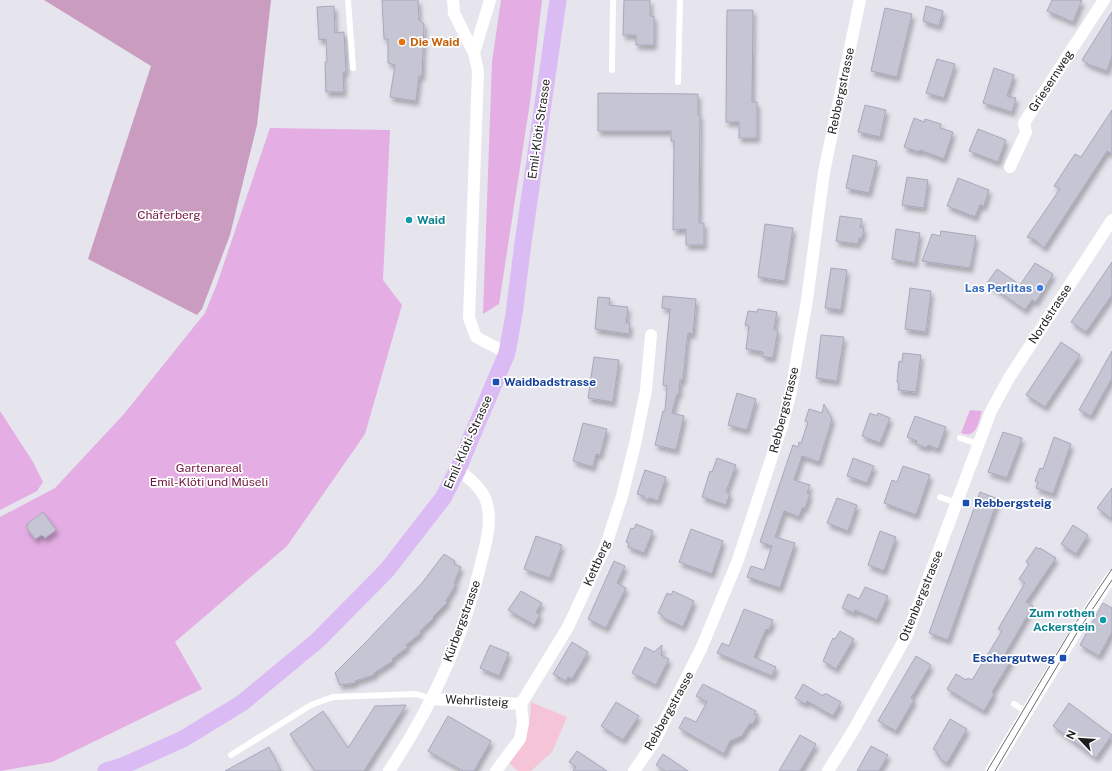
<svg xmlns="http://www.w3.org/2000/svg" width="1112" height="771" font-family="'Public Sans',sans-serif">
<defs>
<filter id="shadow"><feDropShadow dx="2.5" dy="4.5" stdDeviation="2" flood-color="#0004"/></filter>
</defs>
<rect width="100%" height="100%" fill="#e6e4ed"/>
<!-- grass -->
<path fill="#e4ade3" d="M501,0H542L530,102L499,304L483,314L492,62Z
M270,128L390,130L383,280L402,305L365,434L287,546L175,642L202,689L52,762L0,771V517L55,488L124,414L205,313L217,284Z
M970,410L982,411C978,423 977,439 961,433Z
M0,411L33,462L43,482L37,491L0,510Z"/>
<!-- forest -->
<path fill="#ca9cbf" d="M44,0H271L257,125L230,235L202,309L197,315L88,259L151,66Z"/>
<!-- park -->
<path fill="#f5c4d7" d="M531,702L567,717L552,752L531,771H518L508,762C526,739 530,731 531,702Z"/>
<!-- building -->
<path fill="#c5c5d4" stroke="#a7a8be" filter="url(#shadow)" d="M382,0H418L419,20L424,24L422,76H419L416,101L390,97L395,65L388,63V39H384Z
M624,0H650V16H654V45H636V35H623Z
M1052,0H1082L1073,22L1047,11Z
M334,6L335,33L344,32L346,72H343L344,92H326L325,62H327L326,39L319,40L317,7Z
M926,6L943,11L939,26L923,21Z
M885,8L912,14L897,77L871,71Z
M727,10H753L752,102H757V138H739V122H726Z
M1112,12V56L1107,71L1090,65L1082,60Z
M937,59L955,64L944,98L926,93Z
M994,68L1014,75L1007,96L1016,98L1012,112L983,103Z
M598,93L698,94V115H700L699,223H704V245H686V229L673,230L674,141H671V131H598Z
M865,105L886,110L880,137L858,132Z
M1112,110V154L1107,151L1044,248L1035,240L1027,237L1060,189L1054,186L1075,154L1081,157Z
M914,118L924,122L925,119L941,124L940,128L953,132L944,159L920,150L919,152L904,147Z
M978,129L1006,140L998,162L969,151Z
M853,155L877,161L869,193L846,188Z
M907,177L928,180L924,208L902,205Z
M958,178L989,190L984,206L980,205L975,217L947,206Z
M840,216L862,219L860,227L864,228L862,238H859L858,244L836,241Z
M765,224L793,228L785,281L758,277Z
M896,229L920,233L915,263L892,259Z
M941,231L976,236L970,268L922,261L932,234L940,236Z
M1112,262V295L1086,332L1071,322Z
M1035,263L1053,274L1036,302L1032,300L1025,310L987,283L997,269L1020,285Z
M831,268L847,270L841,310L825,308Z
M910,288L931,291L926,332L905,329Z
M663,296L696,299L693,334L688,333L687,341L683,380H680L679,394H677L672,413L684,416L676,450L655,445L663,411H665L667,386L663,385L670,309L662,308Z
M598,297L610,298L609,305L628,307L626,323H630L629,334L595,329Z
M758,309L777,312L774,329L778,330L773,358L762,356L763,352L746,349L749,326L745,325L748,311L757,312Z
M821,335L844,337L837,381L816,378Z
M1061,342L1080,355L1045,407L1026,395Z
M1112,351V378L1091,416L1079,410Z
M903,353L921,355L916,392L898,390L899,383L897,382L899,361L902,362Z
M594,357L619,360L613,402L588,398Z
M737,393L756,399L747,430L728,425Z
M824,404L832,419L819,462L802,456L794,480L810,485L807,493L810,494L805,508H802L799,517L784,511L775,537L795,543L780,588L747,577L751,566L764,570L772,546L760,542L793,445L798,447L799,442L801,443L808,422L805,421L809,409L822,413Z
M870,413L877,416L878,413L890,418L880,443L862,436Z
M915,416L946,427L938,449L928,445L927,448L916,444L917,441L907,437Z
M583,423L607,429L600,455L596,454L593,467L573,461Z
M1003,432L1022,438L1007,478L988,472Z
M1054,437L1071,444L1053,494L1036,488L1038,482L1035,481L1040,468L1043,469Z
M717,458L736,465L726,492L730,493L726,505L702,497L710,471L712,472Z
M853,458L874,466L867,483L847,476Z
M903,466L930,475L916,515L884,503L892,480L897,482Z
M645,470L666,477L658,501L650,498L645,500L644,496L637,494Z
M1112,488V519L1097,508Z
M980,492L998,499L948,640L929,633Z
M837,498L857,505L848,531L827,523Z
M43,512L56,530L45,538L42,535L35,539L26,527L28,526L27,524Z
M636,524L653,531L644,553L628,547L629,543L626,542L631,528L634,529Z
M1073,525L1088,535L1076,554L1061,544Z
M691,529L723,541L712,574L679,562Z
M880,531L896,537L884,571L868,565Z
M536,536L562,545L550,578L524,569Z
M1036,547L1039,549L1040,548L1056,558L1026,602L1033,606L1005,654L1012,659L992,692L994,694L984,711L947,689L956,674L966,680L968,678L972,680L1002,631L998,629L1025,583L1019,579L1029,564L1026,562Z
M444,554L455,561L454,564L461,567L454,583L456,584L446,601L448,602L433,617L434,618L420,631L421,633L406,645L408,647L392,659L393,661L374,673V675L355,681V683L340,685L335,673L365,643L422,583Z
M614,561L625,566L617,583L626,588L606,628L588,619Z
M865,587L888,596L877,620L855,610L854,613L842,608L848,594L859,599Z
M521,591L542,603L536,612L540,615L534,625L508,610Z
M673,591L694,601L683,627L662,617V615L658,613L667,593L671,595Z
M1103,603L1112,608V632L1099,656L1080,645Z
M744,609L773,620L769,630L766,629L754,657L776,667L772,676L717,653L722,643L729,646Z
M840,631L854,639L836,669L823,661L833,638L835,639Z
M572,642L588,652L572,679L568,677L566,681L553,674Z
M490,645L509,653L499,676L480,668Z
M662,645L661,655L669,659L656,685L632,673L645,647L654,652Z
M916,656L931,665L911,698L914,700L896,731L878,721Z
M703,684L756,711L754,714L758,715L752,725L750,723L742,736L730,741L724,754L679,728L685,717L696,722L707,702L696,696Z
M803,684L823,696L824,694H827L841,702L833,716L807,701L805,704L795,698Z
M616,702L639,716L623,740L601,726Z
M1069,703L1112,735L1096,758L1053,726Z
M406,705L364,771H315L290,734L323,711L348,748L375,706Z
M448,716L491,741L474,771H463L428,751Z
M950,719L967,729L947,763L941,760L936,751L933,749Z
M800,735L816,744L800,771H779Z
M871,746L888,755L879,771H857Z
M269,747L281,771H225Z
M577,751L607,771H573L576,767L569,762Z
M663,754L688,771H665L656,765Z"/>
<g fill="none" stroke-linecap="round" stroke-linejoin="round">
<!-- lane -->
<path stroke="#fff" stroke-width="6" d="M348,0L353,68
M612,70L613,0
M678,82L680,0
M960,438L978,444
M940,497L957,503
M1014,704L1027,712
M231,755L311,705L333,697L416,694L432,699"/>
<!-- street -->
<path stroke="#fff" stroke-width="12" d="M453,0L454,13L474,53L478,71L469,318L476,337L507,353
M474,53L490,0
M1010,167L1026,132L1024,123L1104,0
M432,699L521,704
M389,771C431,708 464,637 481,563C486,543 492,524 487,504C484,489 468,478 458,469
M496,771L520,739L523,723L521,704L568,627L606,545L622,496L635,444L646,390L651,335
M634,771L654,742L701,649L738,560L783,423L791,391L807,300L824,172L860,0
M828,771L853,731L907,635L991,411L1009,378L1112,220
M991,771L1088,612L1112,576"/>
<!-- secondary -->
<path stroke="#dbbbf4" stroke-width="17" d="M106,771L125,765L183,739L242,703L318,640L387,570L443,498L458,469L507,353L514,314L523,243L558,0"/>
<!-- tram -->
<path stroke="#6b6b6b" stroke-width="1" d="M987,771L1073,627L1112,569
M995,771L1078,631L1112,580"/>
</g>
<!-- markers -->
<circle fill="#e8710a" stroke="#fff" stroke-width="1.5" cx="402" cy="42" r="4"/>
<g fill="#0f9aa8" stroke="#fff" stroke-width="1.5">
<circle cx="409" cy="220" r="4"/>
<circle cx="1103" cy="620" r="4"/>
</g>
<circle fill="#3f7fe0" stroke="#fff" stroke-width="1.5" cx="1040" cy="288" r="4"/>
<g fill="#1a4fb4" stroke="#fff" stroke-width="1.5">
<rect x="492" y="378" width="8" height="8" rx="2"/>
<rect x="962" y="499" width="8" height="8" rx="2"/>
<rect x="1059" y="654" width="8" height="8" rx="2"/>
</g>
<g text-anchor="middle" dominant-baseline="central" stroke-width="3.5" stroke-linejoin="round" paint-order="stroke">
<!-- food labels -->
<g font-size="12" font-weight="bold" fill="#c56008" stroke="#fff" text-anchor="start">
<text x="410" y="42">Die Waid</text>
</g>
<!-- street labels -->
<g font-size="12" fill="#1d1d1d" stroke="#fff">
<text transform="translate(1051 81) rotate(-57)">Griesernweg</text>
<text transform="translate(841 91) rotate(-78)">Rebbergstrasse</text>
<text transform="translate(539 129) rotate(-82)">Emil-Klöti-Strasse</text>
<text transform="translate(1050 314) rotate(-57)">Nordstrasse</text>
<text transform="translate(784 410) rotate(-76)">Rebbergstrasse</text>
<text transform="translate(468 442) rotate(-66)">Emil-Klöti-Strasse</text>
<text transform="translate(597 563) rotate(-66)">Kettberg</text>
<text transform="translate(921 596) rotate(-68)">Ottenbergstrasse</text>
<text transform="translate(462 621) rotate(-70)">Kürbergstrasse</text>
<text transform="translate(477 701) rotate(3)">Wehrlisteig</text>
<text transform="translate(669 711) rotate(-61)">Rebbergstrasse</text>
</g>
<!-- park labels -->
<g font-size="12" fill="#72143a" stroke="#fff">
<text x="169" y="215">Chäferberg</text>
<text x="209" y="468">Gartenareal<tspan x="209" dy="14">Emil-Klöti und Müseli</tspan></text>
</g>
<!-- culture labels -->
<g font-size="12" font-weight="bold" fill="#0d838f" stroke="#fff" text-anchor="start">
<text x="417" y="220">Waid</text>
<text x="1095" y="613" text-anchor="end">Zum rothen<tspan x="1095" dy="14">Ackerstein</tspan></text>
</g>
<!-- shop labels -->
<g font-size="12" font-weight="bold" fill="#366cbe" stroke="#fff" text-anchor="end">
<text x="1032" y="288">Las Perlitas</text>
</g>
<!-- transit labels -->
<g font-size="12" font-weight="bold" fill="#164399" stroke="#fff" text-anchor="start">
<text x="504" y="382">Waidbadstrasse</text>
<text x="974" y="503">Rebbergsteig</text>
<text x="1055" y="658" text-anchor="end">Eschergutweg</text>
</g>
</g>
<!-- north arrow -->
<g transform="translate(1080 739) rotate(295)" stroke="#ffffff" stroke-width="3" paint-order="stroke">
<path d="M0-3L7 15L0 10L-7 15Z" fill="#1d1d1d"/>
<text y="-6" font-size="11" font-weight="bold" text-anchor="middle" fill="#1d1d1d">N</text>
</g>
</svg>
